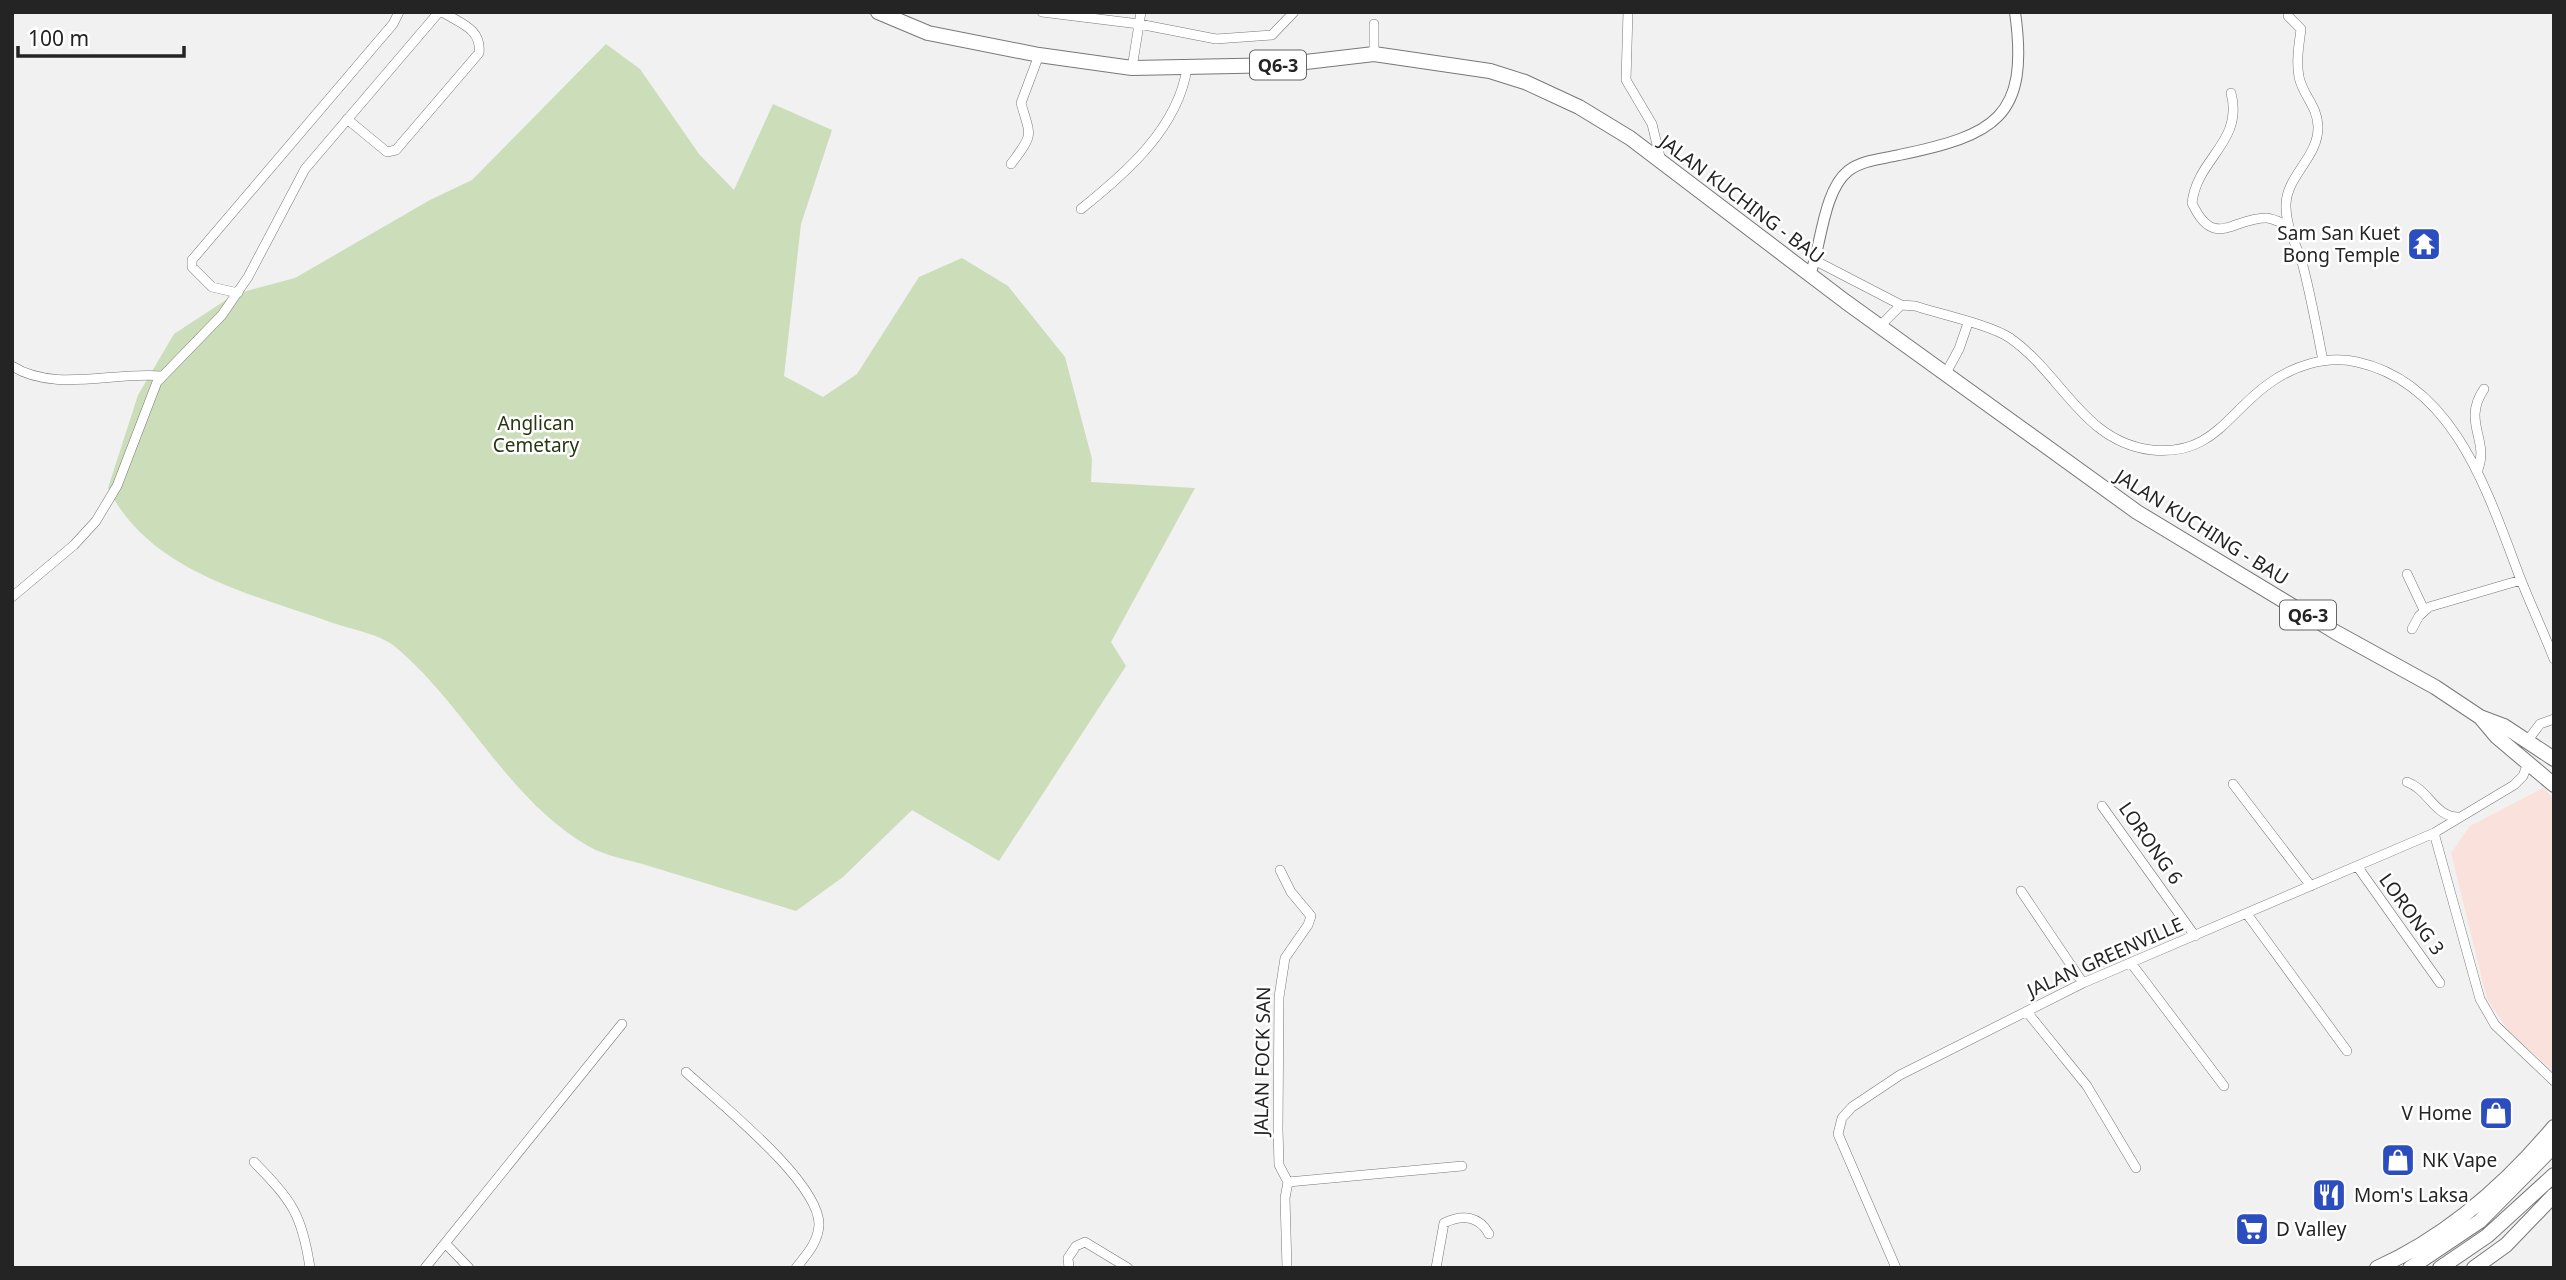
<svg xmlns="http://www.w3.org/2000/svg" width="2566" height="1280" font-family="'Noto Sans',sans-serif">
<rect width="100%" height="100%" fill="#f1f1f2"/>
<!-- commercial -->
<path fill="#fbe1db" d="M2543,788L2554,799V1072L2509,1032L2487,999L2451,853L2470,826Z"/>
<!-- green -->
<path fill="#cbddb9" d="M606,44L640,69L699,154L734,190L773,104L832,130L801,224L784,376L823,397L857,374L919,277L962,258L1008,286L1065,357L1092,459L1091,482L1195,488L1111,642L1126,666L999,861L912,810L843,877L796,911C747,896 698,881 649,866C630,860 605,856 588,846C507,799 464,703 393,645C378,634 351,629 333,623C252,594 149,572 108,488L138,395L174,334L235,294L295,278L430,200L472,180Z"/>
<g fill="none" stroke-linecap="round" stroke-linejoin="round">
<!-- minor casing -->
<g stroke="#787879" stroke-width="10">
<path id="minor" d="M1042,12L1139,24L1216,39L1272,35L1294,12
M1628,12L1626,80L1652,124L1661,161
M2288,16L2301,29C2299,45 2296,61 2299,77C2303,96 2317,105 2318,126C2319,157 2287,175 2286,204C2285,226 2297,245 2303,266C2311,297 2317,329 2323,361
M1374,54V24
M1132,68L1141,12
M2231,93C2244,142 2197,158 2192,203C2214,251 2234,217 2267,218C2275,219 2281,223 2288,226
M347,119L387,152L396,150L479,53C482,29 460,23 442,12
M1011,164C1034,133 1031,138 1021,103L1039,55
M1081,209C1126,173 1178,128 1187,68
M1816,261L1901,305
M238,293L212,287L192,267V260L393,24L399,12
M1879,327L1901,305L1915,306C1940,314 1991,325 2010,338C2062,374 2083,442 2152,450C2212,456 2226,415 2267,385C2292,366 2326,355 2357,362C2454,383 2488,493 2519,575C2530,603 2543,631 2554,659
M12,366C54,393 115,371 162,376
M1946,373L1959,349L1968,323
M2477,472C2491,440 2461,423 2484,389
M2407,574L2424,610
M12,597L74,545L96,521L117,486L157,382L222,315L248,277L305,169L439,12
M2412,629L2419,616L2429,607L2521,580
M2528,740L2540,724L2554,719
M2407,782C2428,789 2435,817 2458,817
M2233,784L2311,886
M2102,806L2195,936
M2434,833L2480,999L2495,1025L2554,1081
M2357,866L2440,983
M1280,870L1291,892L1311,916L1308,925L1285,958L1279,997L1278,1129L1279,1165L1288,1182L1285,1198L1287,1268
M2021,891L2083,983
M2247,914L2347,1051
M2131,963L2224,1086
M2027,1012L2087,1086L2136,1168
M686,1072C718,1102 820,1182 819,1225C818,1243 806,1255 796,1268
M254,1162C292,1201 302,1214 310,1268
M1288,1182L1462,1166
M446,1244L469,1268
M425,1268L622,1024
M1069,1268L1068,1258L1076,1246L1085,1242L1128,1268
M1436,1268L1444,1223C1463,1214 1479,1216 1489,1234
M1896,1268L1838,1134L1842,1118L1852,1107L1900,1075L2083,983L2434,833L2514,785L2523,776L2528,763"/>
</g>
<!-- tertiary casing -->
<g stroke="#787879" stroke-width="12">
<path id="tertiary" d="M1810,275C1821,247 1823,191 1848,171C1862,160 1882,159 1899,155C1994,135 2030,119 2015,12"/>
</g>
<!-- primary casing -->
<g stroke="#787879" stroke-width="16">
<path id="primary" d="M878,12L928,33L1039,55L1132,68L1280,65L1374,54L1490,71L1525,82L1579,107L1630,138L1846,302L2137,512L2337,633L2435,687L2480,717L2504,726L2554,759
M2481,718L2497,737L2554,785"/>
</g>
<!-- trunk casing -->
<g stroke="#787879" stroke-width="16">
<path id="trunk" d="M2377,1268C2446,1237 2506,1184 2554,1127
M2410,1268L2480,1221L2554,1146
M2440,1268L2487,1236L2554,1175
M2474,1268L2506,1245L2554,1195"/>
</g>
<!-- minor -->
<use href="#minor" stroke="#fff" stroke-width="9"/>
<!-- tertiary -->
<use href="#tertiary" stroke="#fff" stroke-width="10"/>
<!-- primary -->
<use href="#primary" stroke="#fff" stroke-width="14"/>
<!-- trunk -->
<use href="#trunk" stroke="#fff" stroke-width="14"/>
</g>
<!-- icons -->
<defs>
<g id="temple-square" transform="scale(1.75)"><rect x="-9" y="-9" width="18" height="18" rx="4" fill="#2b4dbd" stroke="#fff"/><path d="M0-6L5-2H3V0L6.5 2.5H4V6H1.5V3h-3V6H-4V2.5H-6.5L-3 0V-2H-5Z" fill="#fff"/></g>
<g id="shop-square" transform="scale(1.75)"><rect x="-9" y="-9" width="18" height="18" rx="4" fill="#2b4dbd" stroke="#fff"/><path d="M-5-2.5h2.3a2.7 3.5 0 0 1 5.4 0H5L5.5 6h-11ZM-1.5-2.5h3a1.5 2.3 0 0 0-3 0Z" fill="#fff"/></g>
<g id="restaurant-square" transform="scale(1.75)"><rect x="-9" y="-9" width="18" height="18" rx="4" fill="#2b4dbd" stroke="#fff"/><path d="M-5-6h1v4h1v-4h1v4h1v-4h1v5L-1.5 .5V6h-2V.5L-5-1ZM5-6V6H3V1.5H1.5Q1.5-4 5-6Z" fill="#fff"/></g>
<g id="supermarket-square" transform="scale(1.75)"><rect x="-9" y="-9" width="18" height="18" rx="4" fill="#2b4dbd" stroke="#fff"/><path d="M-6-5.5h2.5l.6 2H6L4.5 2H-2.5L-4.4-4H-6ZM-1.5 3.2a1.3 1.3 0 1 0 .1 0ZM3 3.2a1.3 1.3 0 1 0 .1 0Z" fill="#fff"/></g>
</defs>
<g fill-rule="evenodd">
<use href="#temple-square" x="2424" y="244"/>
<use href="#shop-square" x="2496" y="1113"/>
<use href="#shop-square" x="2398" y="1160"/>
<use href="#restaurant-square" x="2329" y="1195"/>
<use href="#supermarket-square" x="2252" y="1229"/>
</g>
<g text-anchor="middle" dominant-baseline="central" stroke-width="5" stroke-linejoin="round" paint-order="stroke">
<!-- shield labels -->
<g fill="#fff" stroke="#666" stroke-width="2">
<rect x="1250" y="50.5" width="56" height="29" rx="5"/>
<rect x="2280" y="600.5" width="56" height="29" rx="5"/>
</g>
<g font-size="18" font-weight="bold" fill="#242425">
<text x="1278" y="65">Q6-3</text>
<text x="2308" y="615">Q6-3</text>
</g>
<!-- street labels -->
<g font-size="19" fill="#242425" stroke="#fff">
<text transform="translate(1742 199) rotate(37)">JALAN KUCHING - BAU</text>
<text transform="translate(2202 527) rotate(32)">JALAN KUCHING - BAU</text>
<text transform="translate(2151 843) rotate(55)">LORONG 6</text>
<text transform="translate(2412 914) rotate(54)">LORONG 3</text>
<text transform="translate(2105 957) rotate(-24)">JALAN GREENVILLE</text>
<text transform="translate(1262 1061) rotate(-89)">JALAN FOCK SAN</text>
</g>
<!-- poi labels -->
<g font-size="19" fill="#242425" stroke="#fff" text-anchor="start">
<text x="2400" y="233" text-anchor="end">Sam San Kuet<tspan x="2400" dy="22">Bong Temple</tspan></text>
<text x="2472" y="1113" text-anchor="end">V Home</text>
<text x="2422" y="1160">NK Vape</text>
<text x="2354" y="1195">Mom's Laksa</text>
<text x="2276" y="1229">D Valley</text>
</g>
<!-- park labels -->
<g font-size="19" fill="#25360e" stroke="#fff">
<text x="536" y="423">Anglican<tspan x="536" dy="22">Cemetary</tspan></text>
</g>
</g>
<!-- border -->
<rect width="2566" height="1280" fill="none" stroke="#242425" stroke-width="28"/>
<!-- scale -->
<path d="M18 46v10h166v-10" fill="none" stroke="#242425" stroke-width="3.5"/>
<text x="28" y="46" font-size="21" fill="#242425" stroke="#ffffff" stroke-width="5" paint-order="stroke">100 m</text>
</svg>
